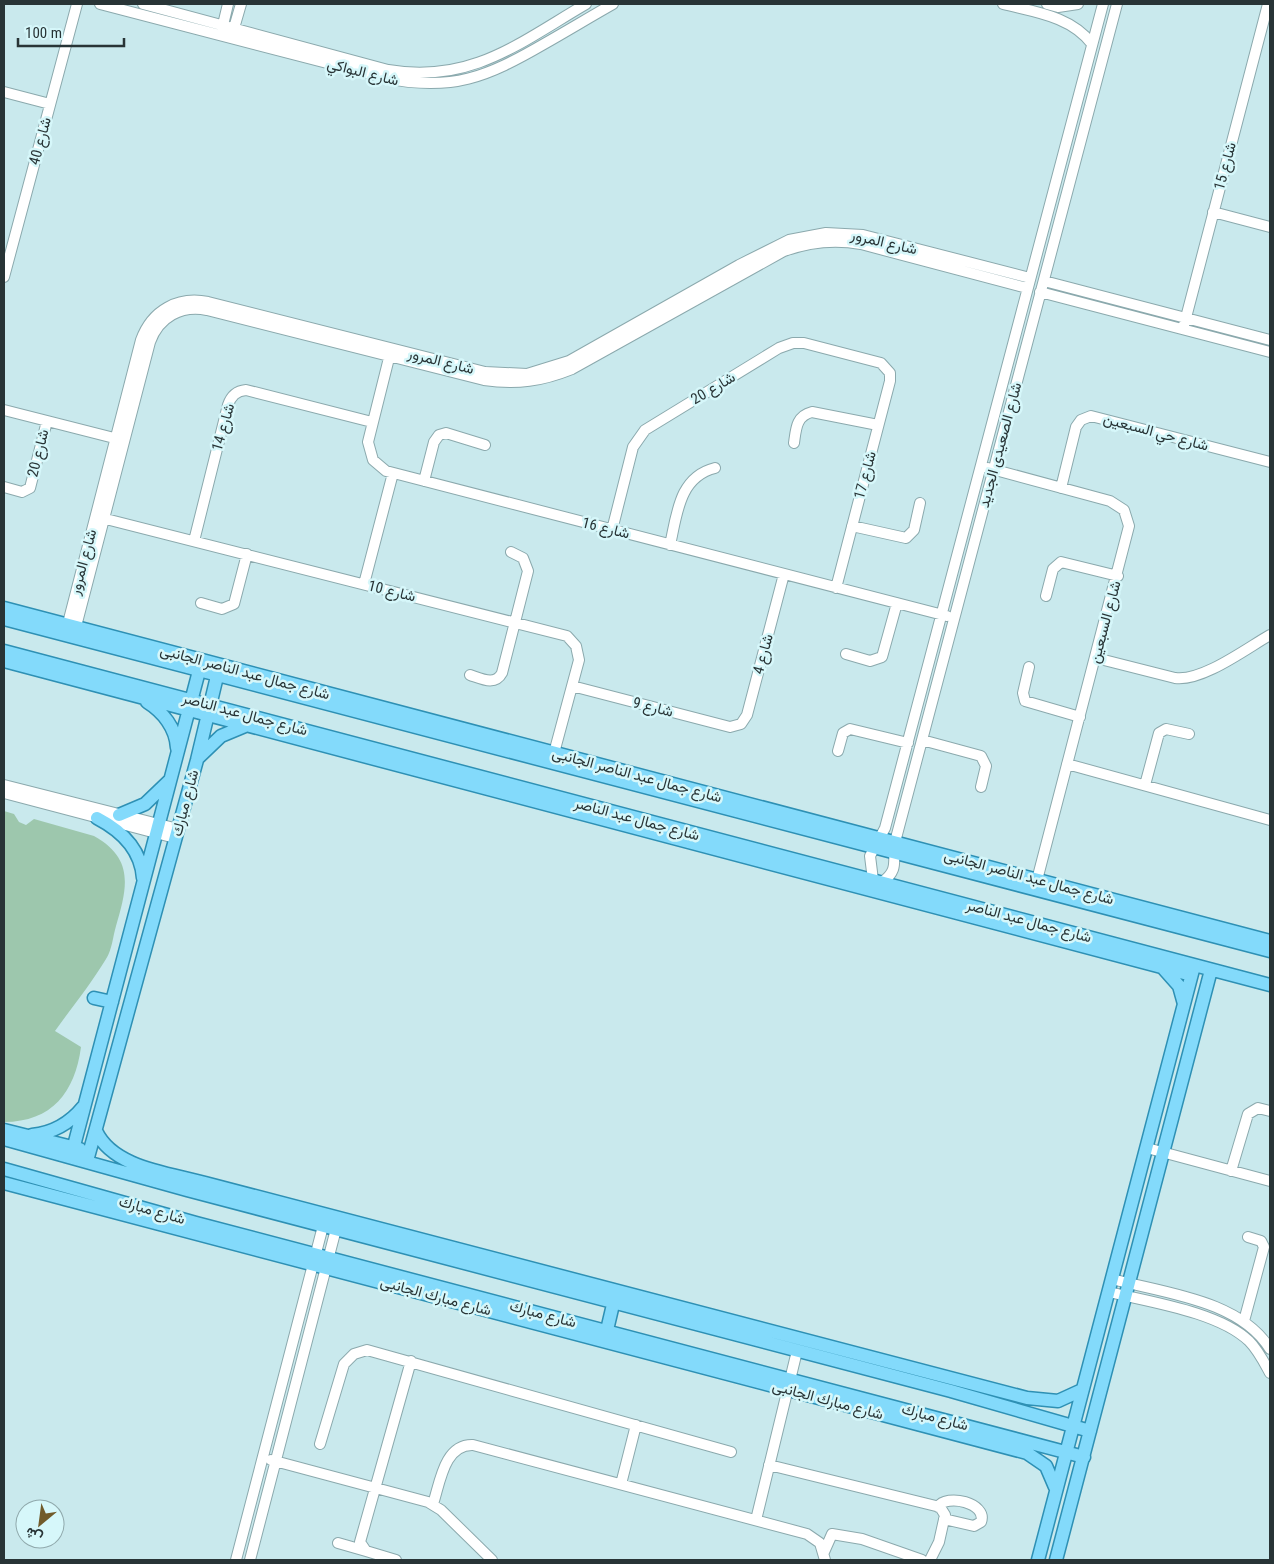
<svg xmlns="http://www.w3.org/2000/svg" width="1274" height="1564" font-family="'Roboto Condensed',Vazirmatn,sans-serif">
<rect width="100%" height="100%" fill="#c9e9ed"/>
<!-- green -->
<path fill="#9dc7ad" d="M4,811L14,814L19,822L26,825L34,819L94,836C135,859 127,888 116,926C113,936 112,950 106,959C91,984 72,1007 55,1031L81,1047C75,1092 52,1122 4,1122Z"/>
<g fill="none" stroke-linecap="round" stroke-linejoin="round">
<!-- minor casing -->
<g stroke="#8ba9ad" stroke-width="12">
<path id="minor" d="M100,4L385,78C452,92 487,77 544,44C567,31 590,17 613,4
M143,4L388,70C471,84 519,43 586,4
M1003,4C1034,12 1071,16 1092,44
M1047,4L1058,7L1078,4
M222,29L228,4
M232,35L241,4
M4,92L50,104
M1213,212L1270,227
M4,277L77,4
M1044,281L1270,340
M1040,292L1270,352
M1183,329L1268,4
M391,350L368,442L373,460L386,471L947,616
M4,410L122,440
M794,443C796,429 796,416 812,412L878,425
M988,468L1110,501L1124,510L1129,526L1037,880
M424,481L434,442L439,435L446,433L485,445
M4,487L22,492L30,488L47,421
M1061,488L1076,427L1081,420L1091,416L1270,462
M98,517L567,636L576,646L579,660L554,753
M852,526L906,538L914,530L920,503
M612,530L633,447L645,430L779,348L793,343H804L881,363L890,373V381L836,588
M194,541L228,405C231,396 236,391 246,390L372,422
M670,545C677,514 679,477 715,468
M364,584L393,473
M1046,596L1053,569L1061,562L1118,576
M201,603L222,609L234,604L247,554
M66,631L141,340C152,310 178,296 208,302L485,372L527,374L569,361L739,265L789,240L826,233L863,235L1030,278
M74,634L150,342C159,317 181,305 207,310L484,380C517,385 542,381 572,369L784,251C809,242 834,239 861,244L1027,288
M846,654L870,661L882,657L897,603
M1096,658L1175,678C1202,682 1247,648 1270,635
M1029,667L1023,693L1025,701L1080,717
M470,675C482,679 495,686 502,673L528,571L523,558L511,552
M572,686L730,727L741,724L747,715L784,574
M922,740L981,756L986,766L981,787
M838,751L843,733L850,729L908,743
M1067,764L1270,820
M4,785L178,829
M1145,785L1159,733L1166,729L1189,734
M4,793L175,838
M873,880L870,856L885,828L1103,4
M882,882C900,870 892,859 895,842L1117,4
M1147,1148L1270,1181
M1231,1171L1248,1114L1258,1108L1270,1111
M1112,1279C1164,1293 1240,1300 1270,1349
M1109,1292C1150,1302 1219,1312 1249,1341C1258,1350 1264,1362 1270,1373
M1244,1321L1264,1247L1261,1241L1248,1237
M320,1444L344,1364L354,1354L367,1350L731,1452
M271,1460L428,1502L441,1510L492,1560
M769,1465L940,1507L945,1515L939,1542L930,1560
M621,1484L636,1425
M433,1504C440,1483 444,1444 473,1445L807,1534L820,1543L825,1560
M938,1507C946,1493 988,1503 981,1522L974,1526L944,1519
M756,1520L797,1351
M338,1543L366,1551
M824,1552L832,1534L862,1539L922,1560
M236,1560L323,1226
M250,1560L336,1229
M396,1560L366,1551L360,1542L411,1361"/>
</g>
<!-- major casing -->
<g stroke="#2e90b4" stroke-width="15">
<path id="major" d="M4,608L1270,941
M4,619L1270,951
M4,651L1270,985
M4,661L1184,973L1190,971L1193,966
M147,702C163,712 176,728 177,748
M198,758L221,736L245,726
M119,815L145,804L169,781
M97,818C122,831 141,849 143,878
M1163,968L1179,986L1184,1004
M94,998L112,1002
M4,1130L80,1149
M96,1131C113,1168 169,1173 205,1183L1027,1398L1058,1401L1082,1390
M32,1135C52,1133 70,1123 83,1107
M4,1139L187,1190L951,1391L1090,1431
M71,1157L199,671
M87,1161L197,760L219,668
M4,1169L196,1223L1084,1457
M4,1183L1027,1453L1046,1466L1055,1487
M607,1330L615,1296
M1038,1560L1194,966
M1056,1560L1211,970"/>
</g>
<!-- minor -->
<use href="#minor" stroke="#fff" stroke-width="10"/>
<!-- major -->
<use href="#major" stroke="#83dafb" stroke-width="12"/>
</g>
<g text-anchor="middle" dominant-baseline="central" stroke-width="5" stroke-linejoin="round" paint-order="stroke">
<!-- street labels -->
<g font-size="15" fill="#283436" stroke="#d6f7fa">
<text transform="translate(363 72) rotate(14)">شارع البواكي</text>
<text transform="translate(40 141) rotate(-75)">شارع 40</text>
<text transform="translate(1225 166) rotate(-75)">شارع 15</text>
<text transform="translate(884 242) rotate(13)">شارع المرور</text>
<text transform="translate(441 361) rotate(14)">شارع المرور</text>
<text transform="translate(713 388) rotate(-31)">شارع 20</text>
<text transform="translate(223 427) rotate(-74)">شارع 14</text>
<text transform="translate(1156 432) rotate(15)">شارع حي السبعين</text>
<text transform="translate(1000 445) rotate(-75)">شارع الصعيدى الجديد</text>
<text transform="translate(38 453) rotate(-76)">شارع 20</text>
<text transform="translate(865 475) rotate(-75)">شارع 17</text>
<text transform="translate(606 528) rotate(14)">شارع 16</text>
<text transform="translate(83 562) rotate(-75)">شارع المرور</text>
<text transform="translate(392 591) rotate(14)">شارع 10</text>
<text transform="translate(1105 622) rotate(-75)">شارع السبعين</text>
<text transform="translate(763 654) rotate(-75)">شارع 4</text>
<text transform="translate(245 672) rotate(15)">شارع جمال عبد الناصر الجانبى</text>
<text transform="translate(653 707) rotate(14)">شارع 9</text>
<text transform="translate(245 714) rotate(15)">شارع جمال عبد الناصر</text>
<text transform="translate(637 775) rotate(15)">شارع جمال عبد الناصر الجانبى</text>
<text transform="translate(185 803) rotate(-75)">شارع مبارك</text>
<text transform="translate(637 819) rotate(15)">شارع جمال عبد الناصر</text>
<text transform="translate(1029 877) rotate(15)">شارع جمال عبد الناصر الجانبى</text>
<text transform="translate(1029 921) rotate(15)">شارع جمال عبد الناصر</text>
<text transform="translate(152 1210) rotate(16)">شارع مبارك</text>
<text transform="translate(436 1296) rotate(15)">شارع مبارك الجانبى</text>
<text transform="translate(543 1314) rotate(15)">شارع مبارك</text>
<text transform="translate(828 1400) rotate(15)">شارع مبارك الجانبى</text>
<text transform="translate(935 1417) rotate(15)">شارع مبارك</text>
</g>
</g>
<!-- border -->
<rect width="1274" height="1564" fill="none" stroke="#283436" stroke-width="10"/>
<!-- north arrow -->
<g transform="translate(40 1524) rotate(209)"><circle r="24" fill="#d6f7fa" stroke="#90a9ac"/>
<path d="M0-4L9 19L0 12L-9 19Z" fill="#715b2b"/>
<text y="-8" font-size="14" font-weight="bold" text-anchor="middle" fill="#283436">ش</text>
</g>
<!-- scale -->
<path d="M18 38v8h106v-8" fill="none" stroke="#283436" stroke-width="2.5"/>
<text x="25" y="38" font-size="15" fill="#283436" stroke="#d6f7fa" stroke-width="4" paint-order="stroke">100 m</text>
</svg>
